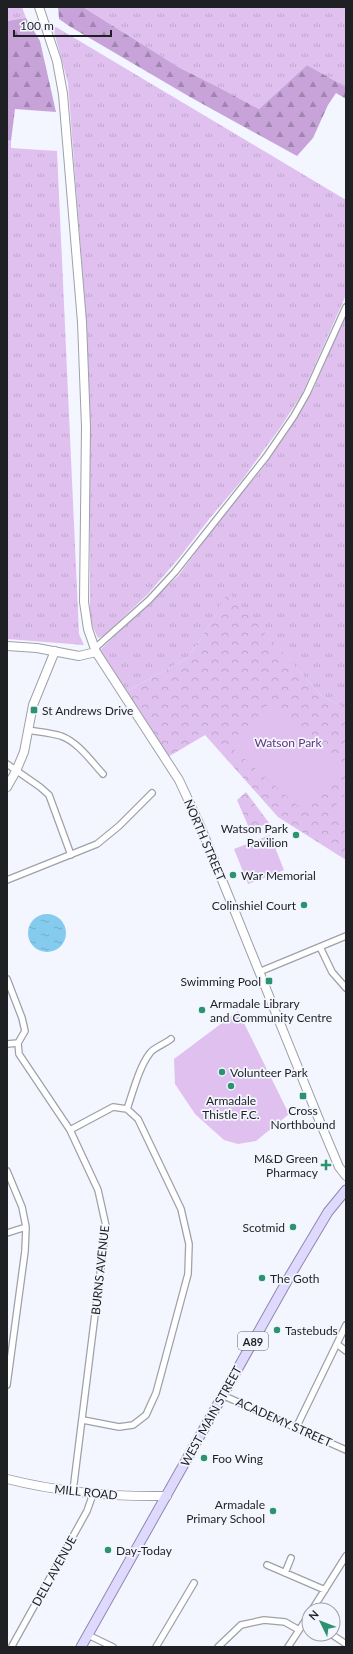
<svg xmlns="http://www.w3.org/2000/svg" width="353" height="1654" font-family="Lato,sans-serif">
<defs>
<pattern id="grass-tufts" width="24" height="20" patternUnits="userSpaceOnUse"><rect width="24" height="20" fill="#dfc0ef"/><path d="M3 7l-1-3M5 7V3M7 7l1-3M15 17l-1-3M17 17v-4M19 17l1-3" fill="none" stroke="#bfa5cd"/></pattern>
<pattern id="forest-firs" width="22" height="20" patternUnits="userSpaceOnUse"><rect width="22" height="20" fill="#c8a3da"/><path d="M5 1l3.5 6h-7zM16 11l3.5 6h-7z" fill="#a284b0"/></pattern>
<pattern id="park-crowns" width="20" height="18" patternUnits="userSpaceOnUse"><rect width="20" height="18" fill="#dfc0ef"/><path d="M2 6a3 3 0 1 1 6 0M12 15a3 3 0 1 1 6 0" fill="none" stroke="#bfa5cd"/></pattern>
<pattern id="water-ripples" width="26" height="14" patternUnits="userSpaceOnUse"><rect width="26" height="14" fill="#84cbed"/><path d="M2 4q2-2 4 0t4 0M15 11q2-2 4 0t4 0" fill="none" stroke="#72aecb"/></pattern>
</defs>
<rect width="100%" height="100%" fill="#f3f6fe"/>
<!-- grass -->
<path fill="url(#grass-tufts)" d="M7,7H22L26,18L7,21Z
M83,7H346V87L307,65L259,109L220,88L180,68Z
M56,27L346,200V295L302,394L280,428L242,480L210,518L179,558L147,595L103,636L98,638L90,621V410L86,318L68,83L53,28Z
M7,140L11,141V148L57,151L79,634L84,645L7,639Z
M346,314V709L322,696L228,593L199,642L186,659L125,692L100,650L178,576L228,509L262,469L297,418L314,388Z"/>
<!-- forest -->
<path fill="url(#forest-firs)" d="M58,7H83L180,68L220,88L259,109L307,65L346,87V99L336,93L328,105L313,138L297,156L190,97L69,26L59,19Z
M26,18L40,41L56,112L15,109L11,141L7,140V21Z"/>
<!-- park -->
<path fill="url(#park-crowns)" d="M228,592L322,696L346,709V860L278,817L205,735L168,757L125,692L186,659L199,642Z
M246,792L269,823L250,830L237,800Z"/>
<!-- pitch -->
<path fill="#dfc0ef" d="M268,705L342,770L305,812L231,747Z
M346,793V822L332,810Z
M270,835L284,870L248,884L234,849Z
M238,1011L289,1114L256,1141L238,1144L224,1140L195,1114L175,1084L174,1059Z"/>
<!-- water -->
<path fill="url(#water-ripples)" d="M28 933a19 19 0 1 1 38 0a19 19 0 1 1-38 0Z"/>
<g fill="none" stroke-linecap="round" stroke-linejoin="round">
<!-- street casing -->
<g stroke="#9ea1a8" stroke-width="8">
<path id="street" d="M94,649L149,600L175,572L266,457L294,416L307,393L346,307
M28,730C39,732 51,733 61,736C78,742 91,761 103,774
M7,764L40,787L49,795L71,855
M7,880L97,844L119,826L152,793
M320,947L332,972L346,988
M259,972L346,936
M7,979L22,1018L25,1031L18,1043L19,1054L70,1130L98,1190L106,1226L73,1491
M7,1044L18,1043
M127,1109C133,1092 139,1067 150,1053C153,1048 165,1044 171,1039
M70,1130L113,1107L127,1109L138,1119L181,1209L189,1244L188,1274L156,1393L146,1415L133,1425L119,1427L83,1420
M7,1171L22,1207L26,1227L25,1251L7,1385
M7,1233L26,1227
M337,1344L346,1351
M222,1395L346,1450
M296,1428L346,1325
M267,1565L325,1590
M285,1573L291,1558
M312,1610L346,1556
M331,1634L346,1644
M88,1635L113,1647
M12,1646L87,1511L93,1494
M156,1647L194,1583
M218,1647L241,1625L264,1620L285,1622L299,1630
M288,1647L309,1615"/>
</g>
<!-- secondary casing -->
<g stroke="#9ea1a8" stroke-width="10">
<path id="secondary" d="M39,7L57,61L63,94L82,322L86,427L84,602L88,629L96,652L179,780L199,823L320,1122L339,1167L346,1176
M7,646L37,648L79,656L96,652
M7,787L16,771L24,752L33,705L55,651
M7,1479C59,1492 113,1497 167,1496"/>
</g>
<!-- primary casing -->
<g stroke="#8f88b1" stroke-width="11">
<path id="primary" d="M81,1647L291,1274L328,1212L346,1190"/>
</g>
<!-- street -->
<use href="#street" stroke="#fff" stroke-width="5.5"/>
<!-- secondary -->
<use href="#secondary" stroke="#fff" stroke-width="8"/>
<!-- primary -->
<use href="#primary" stroke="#e0d9fe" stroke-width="9"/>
</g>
<!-- markers -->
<g fill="#2b9370" stroke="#f3f6fe" stroke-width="1.5">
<rect x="30" y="706" width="8" height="8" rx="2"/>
<circle cx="296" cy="835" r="4"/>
<circle cx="233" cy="875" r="4"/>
<circle cx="304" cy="905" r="4"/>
<rect x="265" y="977" width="8" height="8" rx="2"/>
<circle cx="202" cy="1010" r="4"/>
<circle cx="222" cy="1072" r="4"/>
<circle cx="231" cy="1086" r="4"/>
<rect x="299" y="1092" width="8" height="8" rx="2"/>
<path d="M324 1159h4v4h4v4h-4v4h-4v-4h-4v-4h4z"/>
<circle cx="293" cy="1227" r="4"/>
<circle cx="262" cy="1278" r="4"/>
<circle cx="277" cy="1330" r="4"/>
<circle cx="204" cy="1458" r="4"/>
<circle cx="273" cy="1511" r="4"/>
<circle cx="108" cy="1550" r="4"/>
</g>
<g text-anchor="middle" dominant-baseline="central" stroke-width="3.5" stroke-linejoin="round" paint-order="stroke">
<!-- shield labels -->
<rect fill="#f3f6fe" stroke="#5f6065" stroke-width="1" x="238" y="1332" width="30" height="18" rx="3"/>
<g font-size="11" font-weight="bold" fill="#1f2023">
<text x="253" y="1341">A89</text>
</g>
<!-- poi labels -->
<g font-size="12" fill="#1f2023" stroke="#f3f6fe" text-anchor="start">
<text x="42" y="710">St Andrews Drive</text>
<text x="288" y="828" text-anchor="end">Watson Park<tspan x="288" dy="14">Pavilion</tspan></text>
<text x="241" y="875">War Memorial</text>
<text x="296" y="905" text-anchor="end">Colinshiel Court</text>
<text x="261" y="981" text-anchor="end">Swimming Pool</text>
<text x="210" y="1003">Armadale Library<tspan x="210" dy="14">and Community Centre</tspan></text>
<text x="230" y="1072">Volunteer Park</text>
<text x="231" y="1100" text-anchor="middle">Armadale<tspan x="231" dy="14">Thistle F.C.</tspan></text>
<text x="303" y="1110" text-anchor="middle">Cross<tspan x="303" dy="14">Northbound</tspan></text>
<text x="318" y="1158" text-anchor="end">M&amp;D Green<tspan x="318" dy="14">Pharmacy</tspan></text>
<text x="285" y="1227" text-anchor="end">Scotmid</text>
<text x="270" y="1278">The Goth</text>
<text x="285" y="1330">Tastebuds</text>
<text x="212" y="1458">Foo Wing</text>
<text x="265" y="1504" text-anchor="end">Armadale<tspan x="265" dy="14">Primary School</tspan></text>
<text x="116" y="1550">Day-Today</text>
</g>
<!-- park labels -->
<g font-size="12" fill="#65377a" stroke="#f3f6fe">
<text x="288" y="742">Watson Park</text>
</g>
<!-- street labels -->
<g font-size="12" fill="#1f2023" stroke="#f3f6fe">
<text transform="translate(205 840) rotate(67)">NORTH STREET</text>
<text transform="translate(100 1270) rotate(-84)">BURNS AVENUE</text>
<text transform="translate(211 1416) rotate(-61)">WEST MAIN STREET</text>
<text transform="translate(284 1422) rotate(24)">ACADEMY STREET</text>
<text transform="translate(86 1492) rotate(6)">MILL ROAD</text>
<text transform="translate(54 1571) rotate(-61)">DELL AVENUE</text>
</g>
</g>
<!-- border -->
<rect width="353" height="1654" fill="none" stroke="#1f2023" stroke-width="16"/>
<!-- north arrow -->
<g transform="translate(321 1622) rotate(313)"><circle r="19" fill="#f3f6fe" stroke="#9ea0a6"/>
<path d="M0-3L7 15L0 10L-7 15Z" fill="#2b9370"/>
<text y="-6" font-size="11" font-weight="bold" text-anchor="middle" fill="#1f2023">N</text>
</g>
<!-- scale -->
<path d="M14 30v6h97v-6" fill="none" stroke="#1f2023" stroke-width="2"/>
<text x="20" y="30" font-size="12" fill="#1f2023" stroke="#f3f6fe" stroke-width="3" paint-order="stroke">100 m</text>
</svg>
